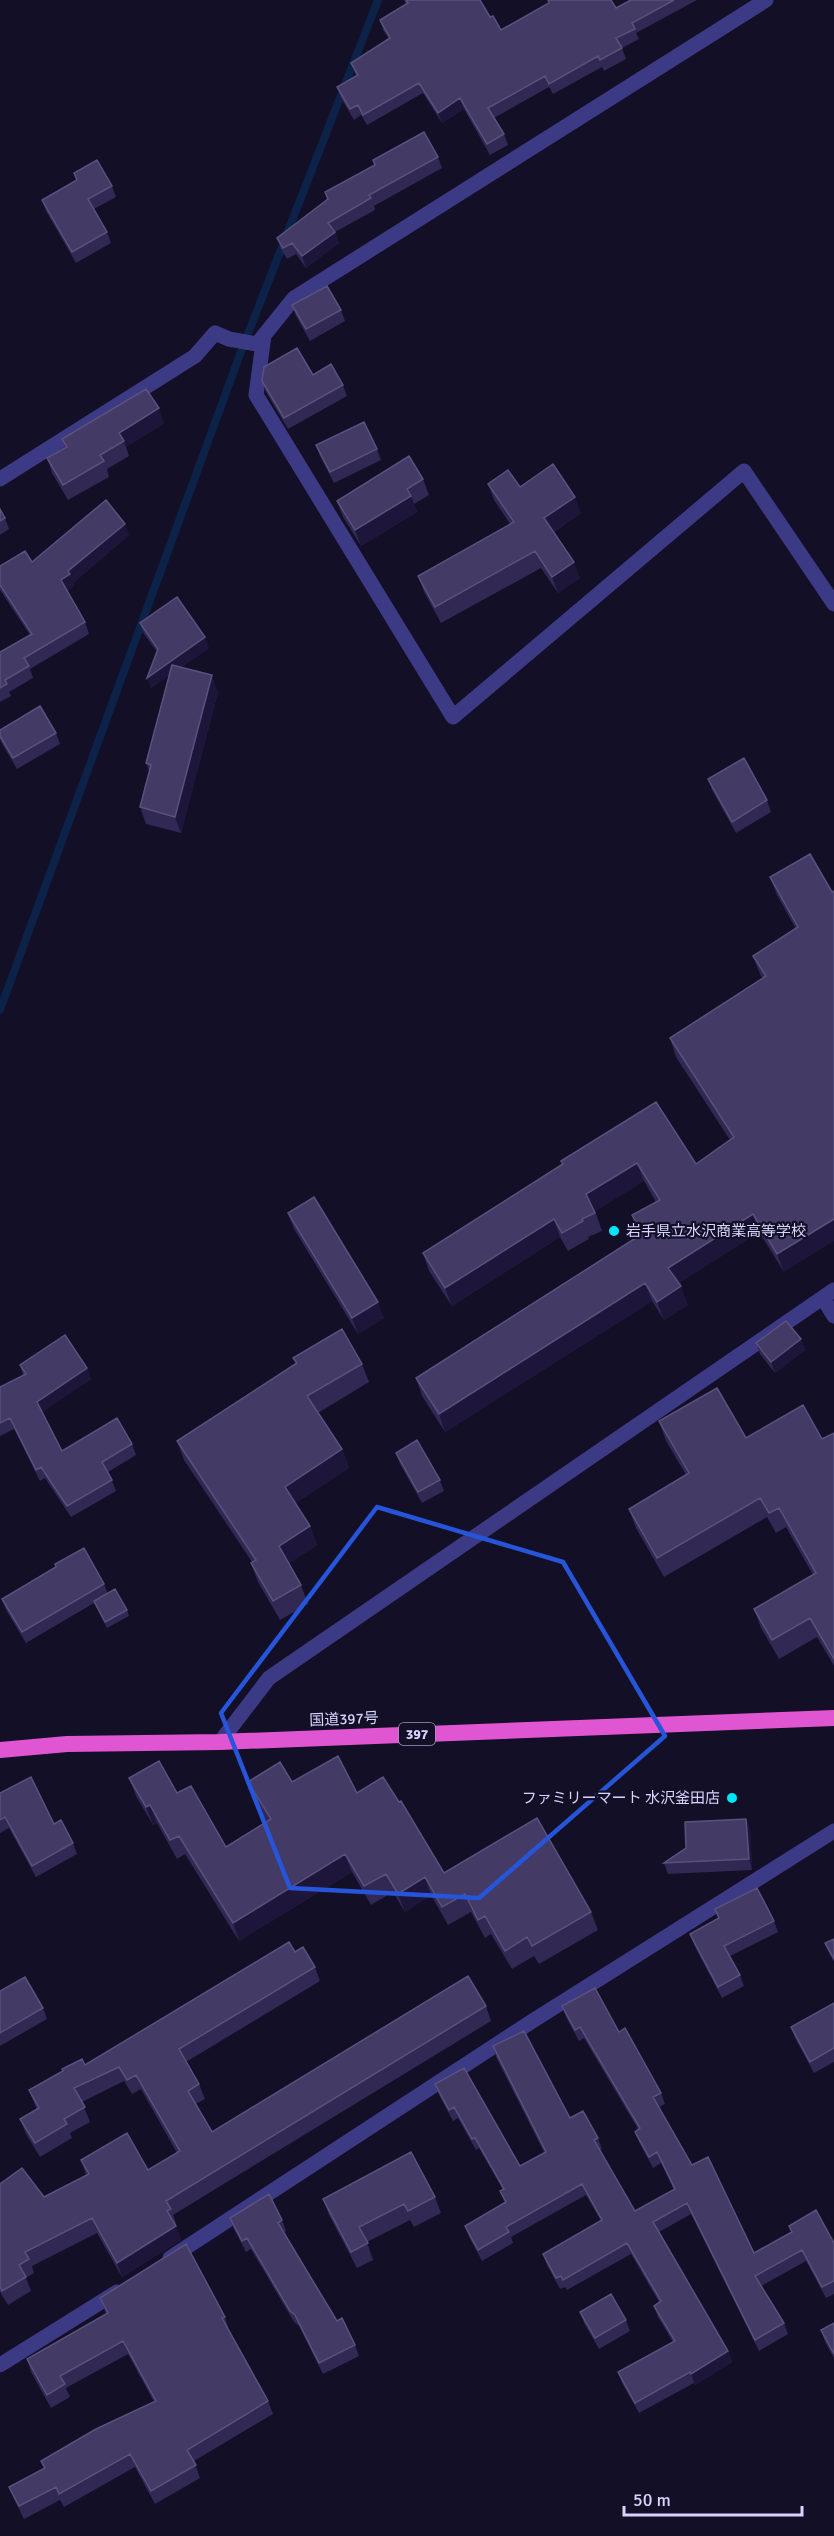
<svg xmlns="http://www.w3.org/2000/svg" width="834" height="2536" font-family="Signika,'Noto Sans JP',sans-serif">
<rect width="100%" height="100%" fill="#130f26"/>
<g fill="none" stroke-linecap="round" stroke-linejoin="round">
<!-- stream -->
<path stroke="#0c2248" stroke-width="8" d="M0,1010L239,357L378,0"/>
<!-- minor -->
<path stroke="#3d3a85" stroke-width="15" d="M264,335L256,395L453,717L744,471L834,604
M0,479L195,356L215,333L229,339L257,344L294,298L766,0
M823,1298L834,1316
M220,1742L269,1678L834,1290
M170,2258L534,2020L834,1831
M0,2365L117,2292"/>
<!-- trunk -->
<path stroke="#e055d1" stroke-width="16" d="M0,1750L67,1744L220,1742L834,1718"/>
</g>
<!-- wall -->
<path fill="#312854" d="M404,0H480L490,17L501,30L616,8L631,0H697L636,33L639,39L622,48L626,59L604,71L602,67L553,94L549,87L494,118L504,134L508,145L490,155L464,109L442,123L423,93L367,125L361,115L354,120L341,98L337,87L356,76L351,63L389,39L383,30L380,20L406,4Z
M438,157L442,168L374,206L375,210L335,232L339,243L306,268L296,254L287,259L281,249L277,238L327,200L325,192L374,165L373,160Z
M74,173L112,186L116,197L94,209L107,232L111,243L76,263L46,211L42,200L76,180Z
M292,305L341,310L345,321L310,341L296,316Z
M313,375L343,385L347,396L288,429L266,392L262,381Z
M164,423L126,447L129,456L107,469L109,477L68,500L52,473L47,458L65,447L62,439Z
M316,445L377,449L381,460L334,483L320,456Z
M423,479L429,495L414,504L417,512L361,546L343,517L337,501Z
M488,484L520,487L581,513L554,532L580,578L558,593L541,568L441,623L424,592L418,576L510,524L494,500Z
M0,509L5,518L9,529L0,535Z
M129,535L73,583L74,586L67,591L85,622L89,634L30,669L33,678L9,692L11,696L0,702V652L30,635L0,590V566L32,562Z
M140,623L209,648L180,668L218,692L181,833L146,824L140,807L149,771L146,763L169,675L151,688L157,652L144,634Z
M0,730L56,733L60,744L17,769L1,742L0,739Z
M708,779L767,800L771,812L736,833L712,790Z
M810,854L784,1272L759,1232L679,1283L688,1305L664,1320L652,1301L445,1432L422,1396L416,1378L640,1235L632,1215L656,1202L644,1181L595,1211L602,1231L588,1237L589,1239L568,1251L560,1237L452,1306L429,1271L423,1253L562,1164L561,1161L696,1164L730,1140L676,1057L670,1038L763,979L760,974L753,956L796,929L777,895L770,877Z
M288,1213L384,1318L358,1334L294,1229Z
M801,1339L805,1350L775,1373L760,1354L756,1343Z
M293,1358L362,1364L369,1382L318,1413L342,1449L349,1468L295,1503L310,1526L317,1545L289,1563L301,1585L308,1604L280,1620L258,1582L251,1563L252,1562L184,1460L177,1441L296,1364Z
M20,1365L87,1368L91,1379L42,1412L62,1451L132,1444L136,1455L108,1472L112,1480L116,1491L71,1517L45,1478L40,1481L14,1429L0,1436V1387L23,1375Z
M659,1421L746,1438L822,1439L834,1433V1666L817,1637L779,1659L761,1628L754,1609L813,1575L786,1527L776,1533L767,1517L664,1577L636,1528L629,1509L686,1475L666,1441Z
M396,1453L440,1480L444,1491L422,1503L400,1464Z
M104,1584L108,1594L127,1610L129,1616L107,1628L94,1603L26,1643L6,1610L2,1599Z
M129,1778L177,1793L226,1847L267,1822L254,1801L248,1782H292L357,1793L399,1802L444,1873L591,1912L598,1930L539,1964L534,1956L512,1969L491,1934L485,1938L471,1912L448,1925L431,1895L405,1912L393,1892L371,1905L352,1872L239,1941L185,1854L177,1859L157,1823L153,1825L136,1796Z
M0,1793L54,1824L73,1843L77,1854L36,1877L9,1828L0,1833Z
M746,1819L750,1829L752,1870L668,1874L664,1863Z
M715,1909L774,1921L778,1932L730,1956L740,1975L744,1986L722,1998L694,1945L690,1934L718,1918Z
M834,1939V1962L829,1953L825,1943Z
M295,1952L315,1967L320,1981L186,2062L199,2084L205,2099L196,2104L212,2132L486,2006L491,2021L173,2215L176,2223L175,2224L181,2240L122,2277L97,2233L32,2266L34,2273L26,2278L31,2291L8,2305L0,2292V2184L44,2197L86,2175L81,2160L148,2170L177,2153L141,2089L132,2094L124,2081L82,2102L90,2122L70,2133L72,2138L40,2157L26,2134L20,2119L37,2110L29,2090L85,2065Z
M0,1991L43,2008L47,2019L0,2046Z
M834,2003V2062L814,2073L795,2038L791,2027Z
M562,2006L619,2032L661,2093L665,2104L659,2107L692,2165L754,2253L791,2232L789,2226L834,2243V2294L826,2298L806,2261L761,2286L784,2323L788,2334L759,2351L691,2214L659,2232L728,2351L732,2362L695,2385L694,2383L639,2413L622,2383L618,2372L673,2342L658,2317L654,2306L659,2302L631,2254L567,2290L565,2287L560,2289L547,2265L543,2254L601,2221L586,2195L511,2237L513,2243L482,2261L469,2237L465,2226L505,2203L500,2191L503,2190L479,2148L476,2150L458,2118L453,2121L439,2095L435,2084L520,2166L544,2152L496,2057L493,2046L570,2118L598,2138L602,2149L600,2150L635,2211L674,2190L661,2163L653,2168L639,2142L635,2132L638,2129L584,2038L579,2041L566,2017Z
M435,2197L441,2213L414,2227L410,2220L367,2242L373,2260L357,2268L329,2215L323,2199Z
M230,2218L282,2220L286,2231L284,2232L337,2321L355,2345L359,2356L323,2374L299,2326L294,2322L251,2249L246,2252L234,2229Z
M100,2298L225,2317L229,2330H228L268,2401L273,2414L194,2461L200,2478L155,2504L135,2467L64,2507L60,2500L24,2519L14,2499L9,2487L44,2469L41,2461L154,2402L128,2354L66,2388L70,2397L51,2408L31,2372L27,2359L106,2314Z
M580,2312L626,2320L630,2331L599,2349L584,2323Z
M834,2323V2358L825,2342L821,2330Z"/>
<!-- shaded-wall -->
<path fill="#1d163a" d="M460,98L464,109L442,123L438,113Z
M335,232L339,243L306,268L302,256Z
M159,408L164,423L126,447L119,433Z
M411,496L417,512L361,546L355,530Z
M575,497L581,513L550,534L544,518Z
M125,524L129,535L73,583L74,586L65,592L61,580L68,571Z
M574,562L580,578L558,593L552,577Z
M205,637L209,648L151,688L147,678Z
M212,675L218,692L181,833L175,817Z
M637,1163L644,1181L593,1213L586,1194Z
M753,1214L759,1232L675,1286L668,1268Z
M554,1219L560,1237L452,1306L445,1288Z
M834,1219V1241L784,1272L777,1254Z
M645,1283L652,1301L445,1432L439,1414Z
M681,1286L688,1305L664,1320L657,1302Z
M378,1302L384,1318L358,1334L352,1318Z
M801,1339L805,1350L775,1373L771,1362Z
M87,1368L91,1379L41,1413L37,1402Z
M342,1449L349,1468L292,1506L285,1487Z
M310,1526L317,1545L286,1565L279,1546Z
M150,1805L157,1823L153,1825L146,1807Z
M746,1819L750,1829L752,1870L749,1859Z
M345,1854L352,1872L239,1941L233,1923Z
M425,1877L431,1895L405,1912L398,1894Z
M176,2226L181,2240L122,2277L117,2263Z
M728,2351L732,2362L695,2385L691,2374Z"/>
<!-- building -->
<path fill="#433a66" stroke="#5a527e" stroke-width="1.5" d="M406,0H480L490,17L493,16L501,30L549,3L548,0H611L616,8L631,0H674L632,23L635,29L616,38L622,48L600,60L598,56L549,84L545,76L488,108L504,134L487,144L460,98L438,113L419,83L363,115L358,105L350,109L337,87L358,75L351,63L390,38L380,20L408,3Z
M424,132L438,157L369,195L371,198L328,223L335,232L302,256L292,243L283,248L277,238L328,199L325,192L375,165L373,160Z
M97,160L112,186L88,199L107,232L72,252L42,200L77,180L74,173Z
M327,286L341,310L306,329L292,305Z
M297,348L313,375L331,364L343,385L284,418L262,381L264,367Z
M146,389L159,408L119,433L124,441L100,455L104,461L63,485L47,458L67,447L62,439Z
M364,422L377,449L330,472L316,445Z
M409,456L423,479L407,489L411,496L355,530L337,501Z
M553,464L575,497L544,518L574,562L552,577L535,551L435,607L418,576L514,522L488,484L508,470L520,487Z
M106,500L125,524L68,571L70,574L61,580L85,622L24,658L29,666L5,680L7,684L0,688V652L32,634L0,585V566L25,551L32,562Z
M0,509L5,518L0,521Z
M177,597L205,637L147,678L158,649L140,623Z
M172,665L212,675L175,817L140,807L151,765L146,763Z
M40,706L56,733L13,758L0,736V730Z
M744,758L767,800L732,822L708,779Z
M810,854L832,892L834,891V1219L777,1254L753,1214L668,1268L681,1286L657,1302L645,1283L439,1414L416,1378L642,1234L632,1215L660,1200L637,1163L586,1194L595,1213L582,1219L583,1221L562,1233L554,1219L445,1288L423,1253L563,1164L561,1161L656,1102L696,1164L734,1137L670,1038L766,976L753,956L798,927L770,877Z
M314,1197L378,1302L352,1318L288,1213Z
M786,1321L801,1339L771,1362L756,1343Z
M342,1329L362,1364L307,1396L342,1449L285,1487L310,1526L279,1546L301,1585L273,1601L251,1563L256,1560L177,1441L297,1363L293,1358Z
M65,1335L87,1368L37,1402L62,1451L117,1418L132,1444L102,1462L112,1480L67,1506L41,1467L36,1470L10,1418L0,1423V1387L26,1374L20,1365Z
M717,1388L746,1438L803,1405L822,1439L834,1433V1659L810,1618L772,1640L754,1609L816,1573L779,1508L769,1513L760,1498L657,1558L629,1509L689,1473L659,1421Z
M417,1440L440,1480L418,1492L396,1453Z
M84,1548L104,1584L22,1632L2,1599L56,1567L55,1564Z
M115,1589L127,1610L105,1622L94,1601Z
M338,1756L357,1793L383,1777L399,1802L401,1801L444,1873L537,1818L591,1912L532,1946L527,1937L505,1951L485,1916L478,1920L465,1894L442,1907L425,1877L398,1894L386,1874L364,1886L345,1854L233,1923L179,1836L170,1840L150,1805L146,1807L129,1778L159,1761L177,1793L191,1786L226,1847L271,1819L248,1782L280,1762L292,1782Z
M31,1777L54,1824L61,1820L73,1843L32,1866L5,1817L0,1820V1793Z
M746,1819L749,1859L664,1863L686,1848L685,1822Z
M757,1888L774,1921L724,1946L740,1975L718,1987L690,1934L719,1918L715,1909Z
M834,1939V1959L825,1943Z
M289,1942L295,1952L303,1947L315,1967L179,2049L199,2084L188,2091L212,2132L468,1976L486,2006L166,2201L171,2209L167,2211L176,2226L117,2263L92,2218L25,2252L29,2259L19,2265L26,2277L2,2291L0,2287V2184L22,2168L44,2197L89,2174L81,2160L127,2133L148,2170L180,2151L136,2075L127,2080L119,2067L74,2088L85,2107L64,2119L67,2124L35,2143L20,2119L39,2108L29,2090L63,2071L62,2069L82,2059L85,2065Z
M25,1977L43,2008L0,2033V1991Z
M595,1988L619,2032L625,2028L640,2055L661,2093L653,2097L692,2165L708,2157L754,2253L792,2232L789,2226L816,2210L834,2243V2281L822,2287L802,2250L755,2276L784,2323L755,2340L687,2203L653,2222L728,2351L691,2374L690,2372L635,2403L618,2372L675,2341L654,2306L661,2301L627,2243L563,2280L561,2276L556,2278L543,2254L602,2220L582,2184L506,2227L509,2232L478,2250L465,2226L506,2202L500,2191L504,2189L475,2138L472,2139L454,2107L449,2110L435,2084L464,2068L520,2166L546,2152L493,2046L524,2031L570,2118L583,2111L598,2138L594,2140L635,2211L675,2189L657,2152L649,2157L635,2132L640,2128L580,2027L575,2030L562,2006Z
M834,2003V2048L810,2062L791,2027Z
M411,2152L435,2197L408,2211L404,2204L359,2227L368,2243L351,2252L323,2199Z
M269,2194L282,2220L278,2223L337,2321L342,2318L355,2345L319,2363L295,2315L290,2311L247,2238L242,2241L230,2218Z
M186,2244L225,2317L222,2318L268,2401L187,2450L196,2465L151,2491L130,2454L59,2494L56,2487L19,2506L9,2487L45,2468L41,2461L96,2429L156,2401L123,2341L60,2376L65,2384L47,2395L27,2359L108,2313L100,2298Z
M611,2294L626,2320L595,2338L580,2312Z
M834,2323V2354L821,2330Z"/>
<!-- marked area -->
<path fill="none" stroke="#2655da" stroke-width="4.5" stroke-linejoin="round" d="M377,1507L563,1562L665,1736L479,1898L290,1888L221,1713Z"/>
<!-- markers -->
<g fill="#00e5ff" stroke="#130f26" stroke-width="2">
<circle cx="614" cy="1231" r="6"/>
<circle cx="732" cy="1798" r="6"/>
</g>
<g text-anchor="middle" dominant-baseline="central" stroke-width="4.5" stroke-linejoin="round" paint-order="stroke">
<!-- shield labels -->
<rect fill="#130f26" stroke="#9e99be" stroke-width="1.5" x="399" y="1723" width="36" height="22" rx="4.5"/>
<g font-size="14" font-weight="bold" fill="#d9d4ff">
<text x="417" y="1734">397</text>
</g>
<!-- poi labels -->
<g font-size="15" fill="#d9d4ff" stroke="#130f26" text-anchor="start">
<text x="626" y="1231">岩手県立水沢商業高等学校</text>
<text x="720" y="1798" text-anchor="end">ファミリーマート 水沢釜田店</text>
</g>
<!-- street labels -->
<g font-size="15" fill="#d9d4ff" stroke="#130f26">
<text transform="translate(344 1719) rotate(-2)">国道397号</text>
</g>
</g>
<!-- scale -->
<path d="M624 2506v9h178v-9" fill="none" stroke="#d9d4ff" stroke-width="3"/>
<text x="633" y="2506" font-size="18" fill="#d9d4ff" stroke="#130f26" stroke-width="4.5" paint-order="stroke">50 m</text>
</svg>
